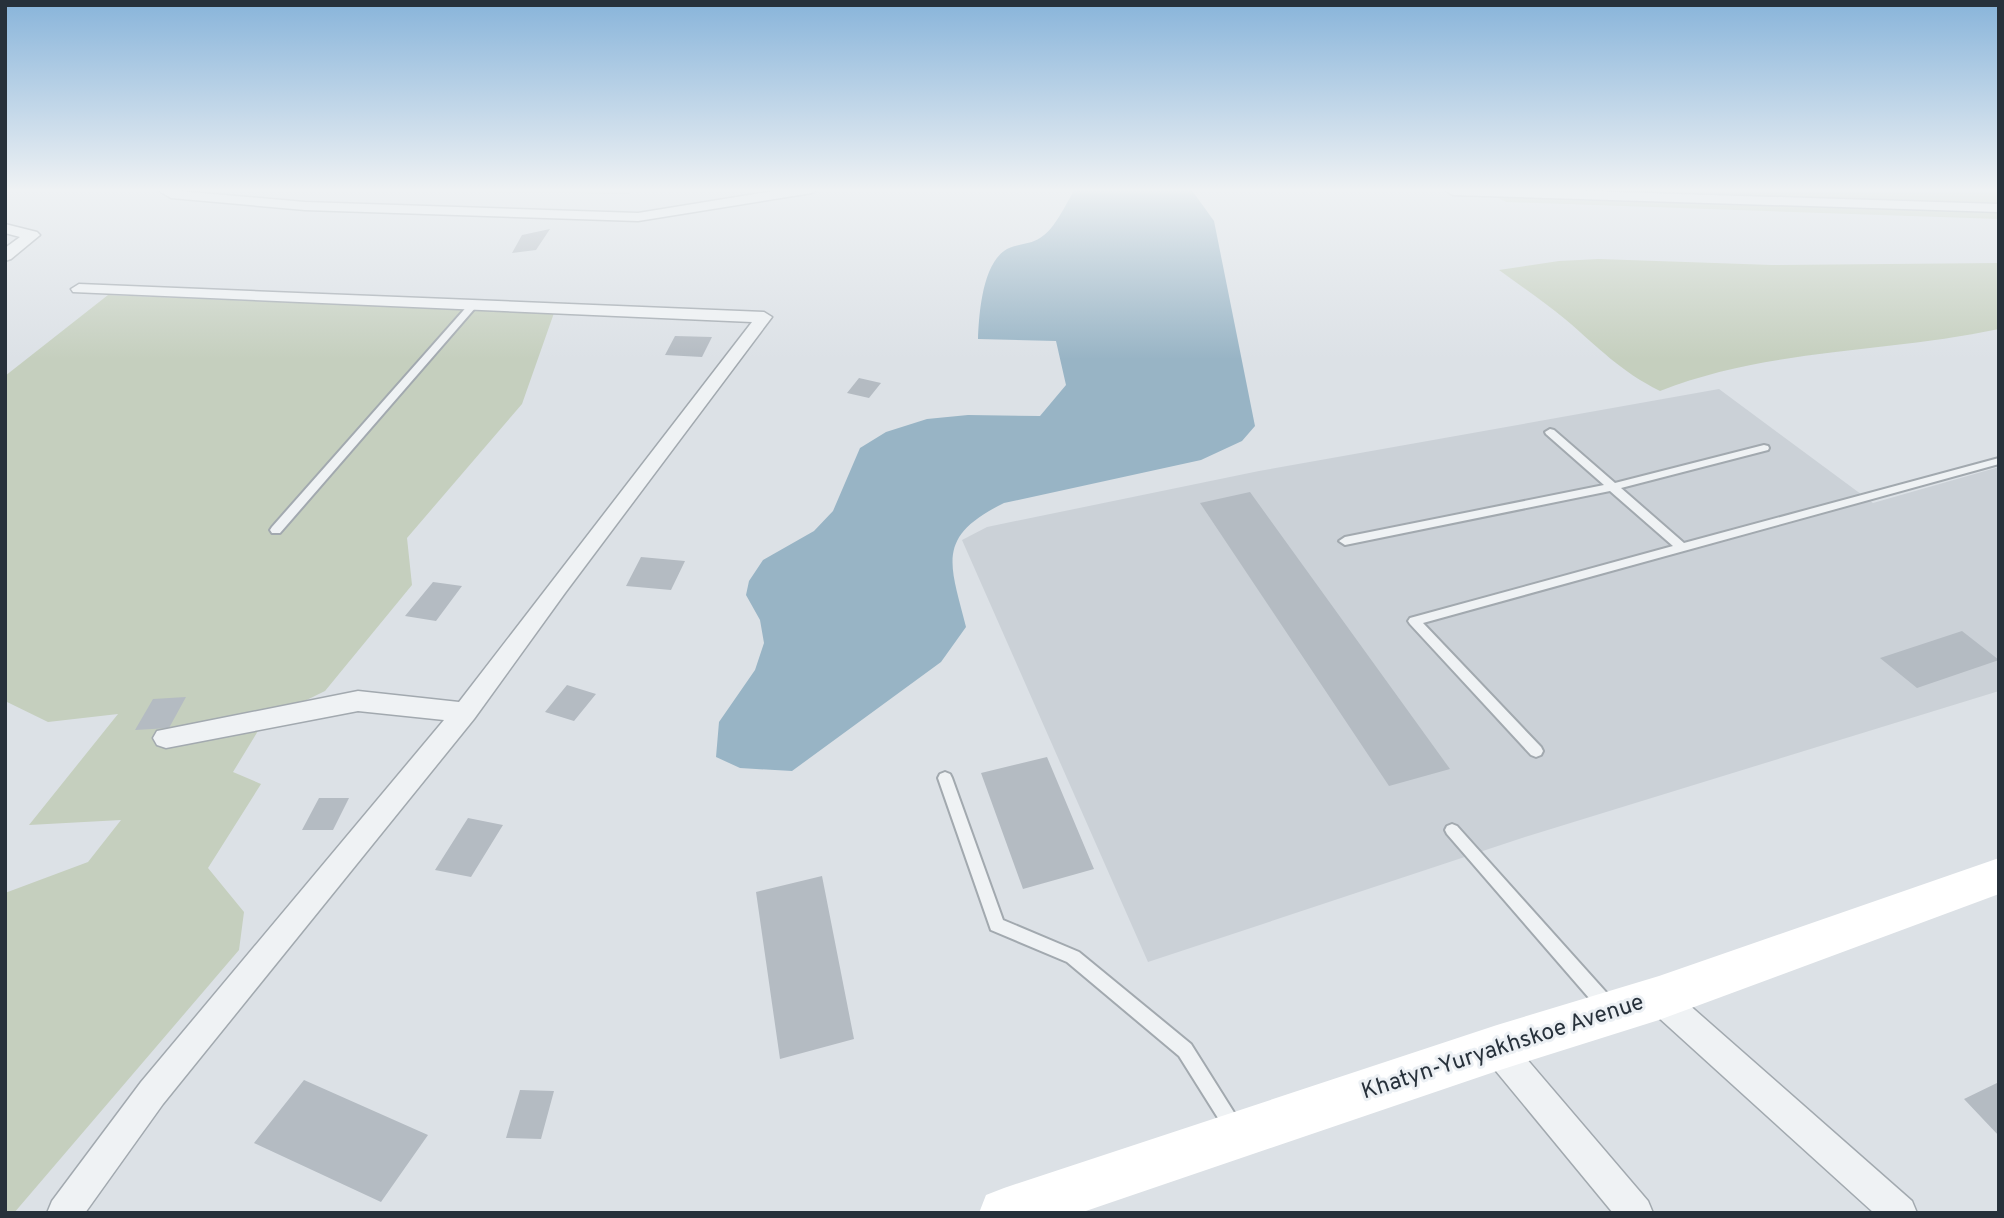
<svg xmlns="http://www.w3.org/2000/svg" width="2004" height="1218" font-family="Overpass,sans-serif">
<rect width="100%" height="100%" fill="#dce1e6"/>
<!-- built -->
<path fill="#cbd1d7" d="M1719,389L1873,503L1999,467V691L1525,837L1148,962L962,540L987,527L1259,471Z"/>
<!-- green -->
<path fill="#c5cfbe" d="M298,189H621L630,194Z
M1477,189H1999V219L1506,202L1490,193Z
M1599,259L1772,265L1999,263V329C1887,353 1768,348 1660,391C1620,371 1599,348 1565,319C1544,302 1521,286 1499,270L1559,261Z
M108,295L554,313L522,404L407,538L412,585L325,691L264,721L233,772L261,784L208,868L244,912L239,950L14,1213H5V893L88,862L121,820L29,825L118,714L48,722L5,701V376Z"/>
<!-- water -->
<path fill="#98b4c5" d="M1075,189H1191L1214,221L1255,426L1242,441L1201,460L1004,503C935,537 950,563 966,627L941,662L792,771L740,768L716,757L719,722L755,670L764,643L760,620L746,595L749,581L763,560L814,531L833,511L860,448L886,432L927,419L968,415L1040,416L1066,385L1056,341L978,339C979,315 982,267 1004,251C1013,244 1030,245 1040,238C1056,228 1065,205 1075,189Z"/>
<!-- building -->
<path fill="#b4bbc2" d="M550,229L536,250L512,253L522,235Z
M675,336L712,337L702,357L665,355Z
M859,378L881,383L869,398L847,393Z
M1250,492L1450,769L1389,786L1200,503Z
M641,557L685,561L671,590L626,586Z
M433,582L462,586L436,621L405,616Z
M1962,631L1999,660L1917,688L1880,658Z
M567,685L596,694L574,721L545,712Z
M186,697L169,728L135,730L153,699Z
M1047,757L1094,869L1023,889L981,773Z
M319,798H349L333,830H302Z
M468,818L503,825L471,877L435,870Z
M822,876L854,1039L780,1059L756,892Z
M304,1080L428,1135L381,1202L254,1143Z
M1999,1082V1136L1964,1099Z
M520,1090L554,1091L541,1139L506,1138Z"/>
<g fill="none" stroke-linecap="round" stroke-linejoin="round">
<!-- lane casing -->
<g stroke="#a2a9af" stroke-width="4">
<path id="lane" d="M473,302L477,305L476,307L280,533H272L270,530L272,527L470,303Z
M1550,429L1554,430L1615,483L1764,445L1768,446L1769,448L1768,450L1621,488L1684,543L1999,458V464L1423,623L1541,747L1543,751L1541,755L1536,757L1531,755L1410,624L1408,621L1410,618L1673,546L1610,491L1345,545L1339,541L1345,537L1604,485L1546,434L1545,432Z
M945,772L950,774L952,778L1003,920L1079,952L1191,1044L1240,1122L1243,1128L1240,1134L1234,1137L1228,1134L1179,1056L1067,962L991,930L938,778L940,774Z
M1452,824L1457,826L1614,1001L1616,1007L1614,1013L1608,1015L1602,1013L1447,834L1445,830L1447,826Z"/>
</g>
<!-- street casing -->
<g stroke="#a2a9af" stroke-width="3">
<path id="street" d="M156,189L305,202L638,213L786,189H819L812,193L638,221L305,210L171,198Z
M1442,189H1521L1999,204V212L1453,195Z
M5,224L37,232L40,235L11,259L5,261V248L20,237L5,233Z
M79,284L764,312L772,317L565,593L474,719L163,1104L85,1213H47L52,1201L141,1082L444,720L358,711L166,748L157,745L153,738L157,731L358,691L459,702L752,322L73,292L71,289Z
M1659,983L1670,988L1912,1201L1917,1213H1874L1648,1008L1644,998L1648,988Z
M1497,1032L1508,1037L1648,1201L1653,1213H1613L1486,1059L1481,1048L1486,1037Z"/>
</g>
<!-- lane -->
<use href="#lane" fill="#eff2f4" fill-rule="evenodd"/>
<!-- street -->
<use href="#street" fill="#eff2f4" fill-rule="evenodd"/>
<!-- secondary -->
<path fill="#fff" fill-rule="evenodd" d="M1999,858V894L1659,1020L1497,1071L1080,1213H979L986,1195L1004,1188L1497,1025L1659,976Z"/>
</g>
<!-- sky -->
<linearGradient id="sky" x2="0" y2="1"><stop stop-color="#88b4da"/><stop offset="0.53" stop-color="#eff2f4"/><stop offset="1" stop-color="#eff2f4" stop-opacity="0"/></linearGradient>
<rect width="2004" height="359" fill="url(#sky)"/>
<g text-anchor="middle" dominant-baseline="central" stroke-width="6" stroke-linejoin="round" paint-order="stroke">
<!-- near-street labels -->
<g font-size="23" fill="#27313b" stroke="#ecf0f4">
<text transform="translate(1503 1048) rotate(-18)">Khatyn-Yuryakhskoe Avenue</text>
</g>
</g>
<!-- border -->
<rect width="2004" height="1218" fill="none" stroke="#27313b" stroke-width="14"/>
</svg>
